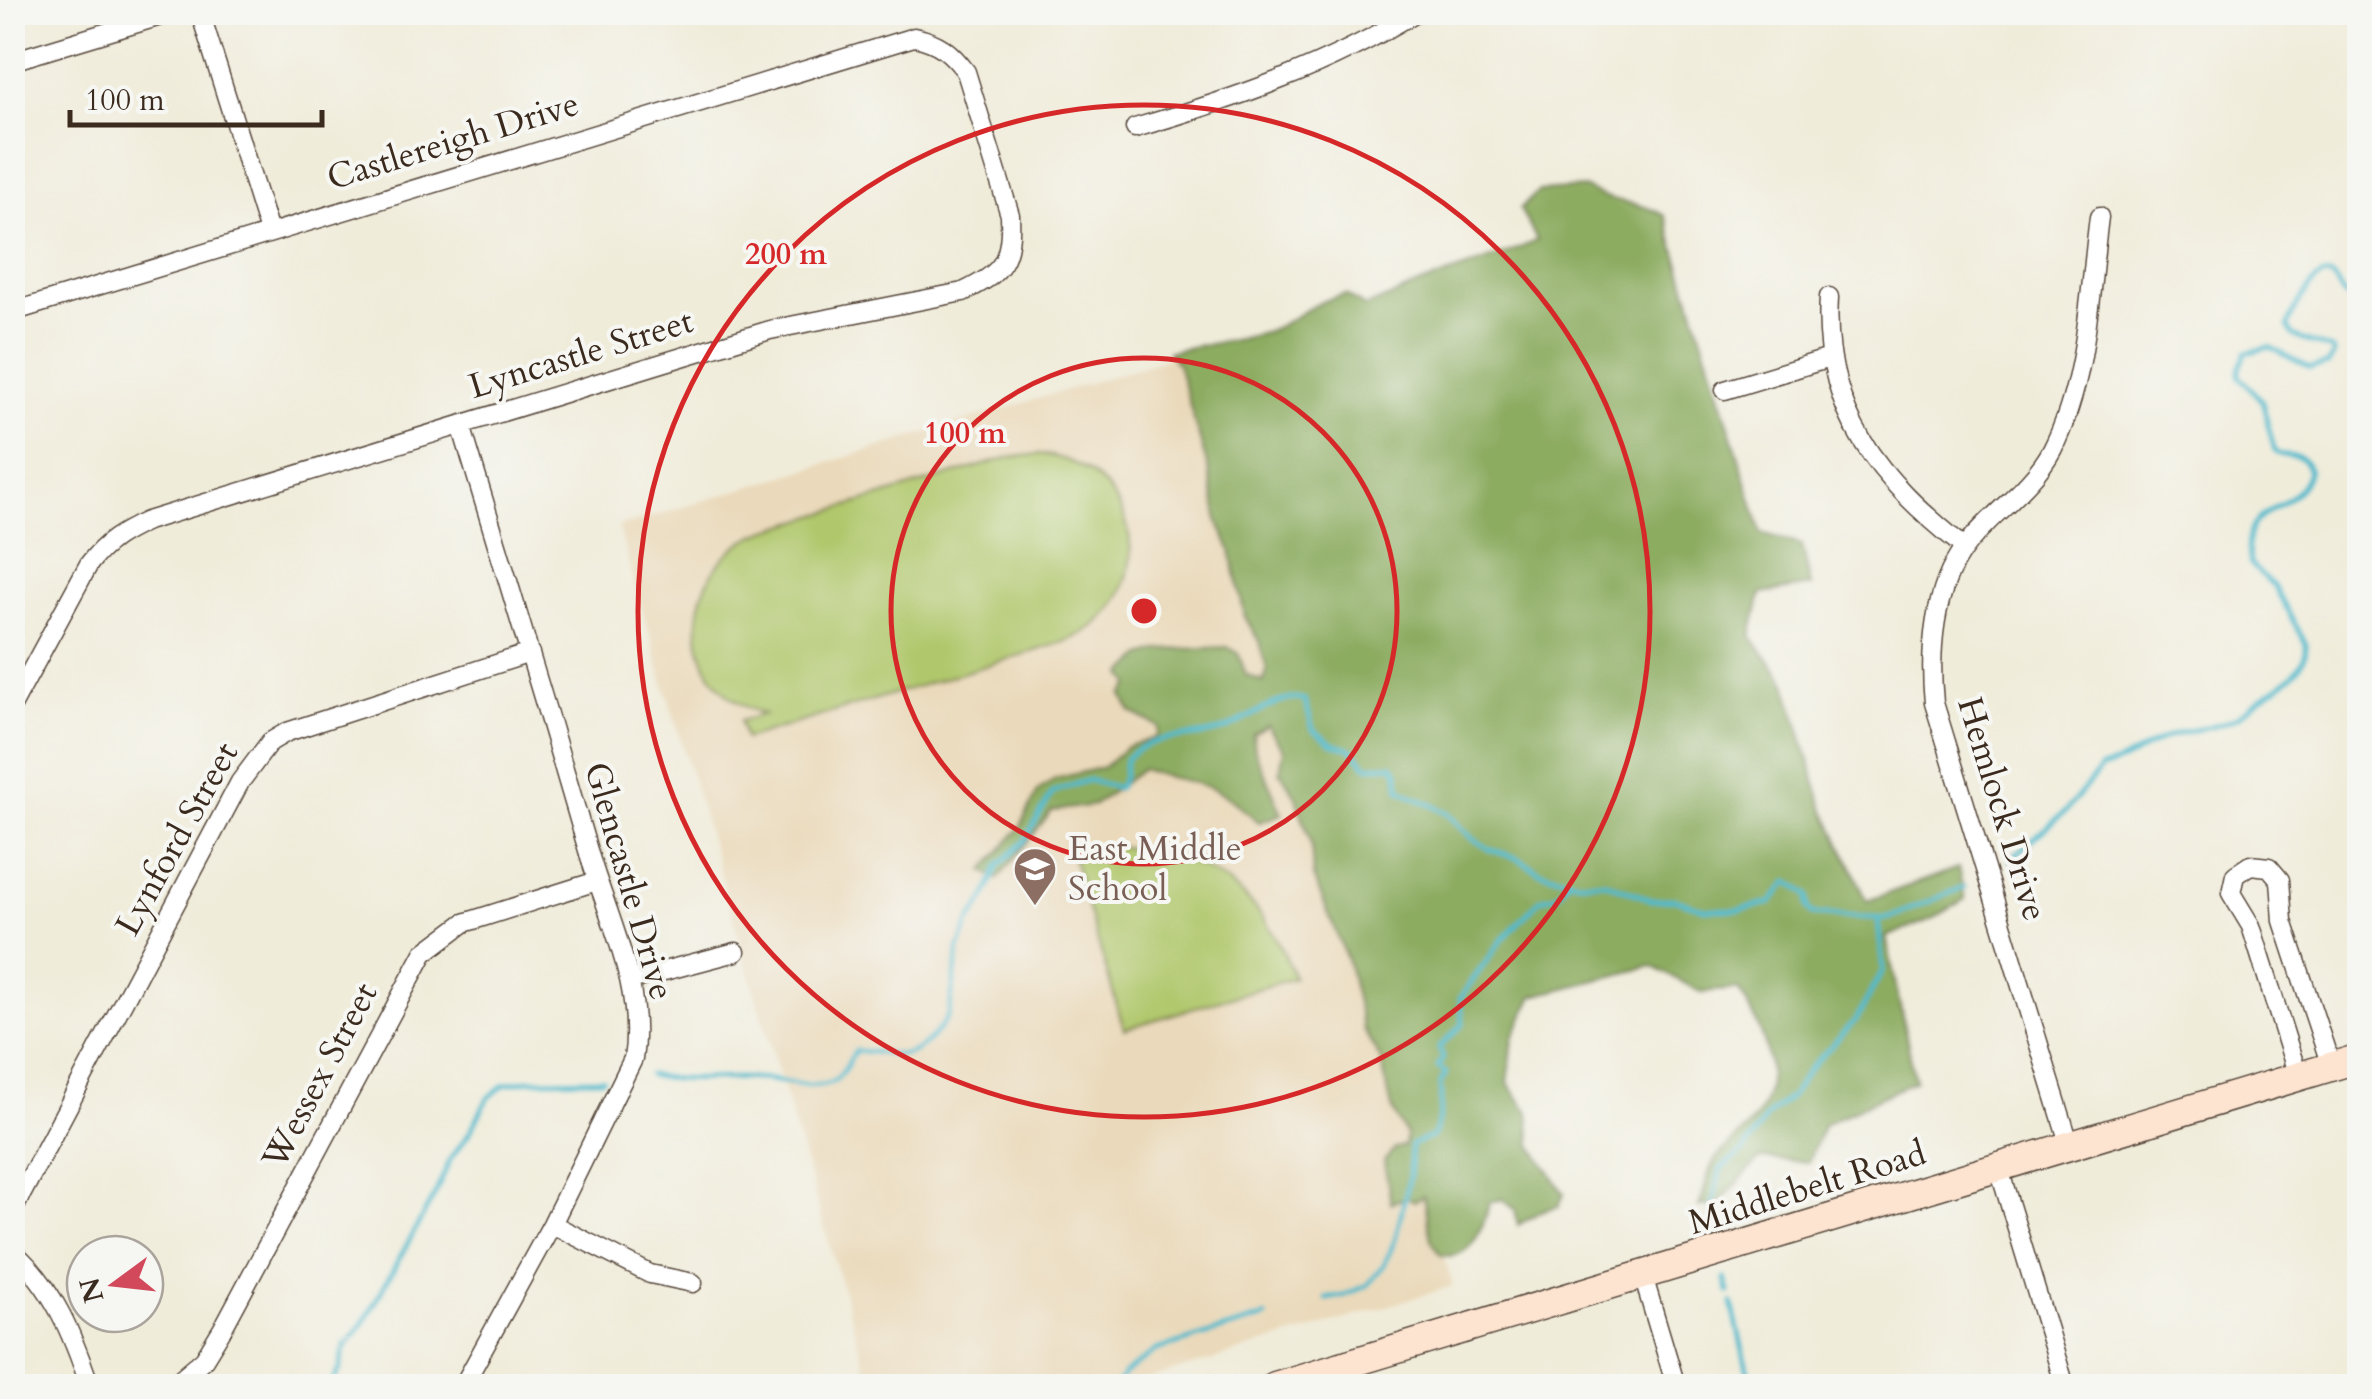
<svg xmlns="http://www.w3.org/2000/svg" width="2372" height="1399" font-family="Cardo,serif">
<rect width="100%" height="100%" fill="#f6f6f2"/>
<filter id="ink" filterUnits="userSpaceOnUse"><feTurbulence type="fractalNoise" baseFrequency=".01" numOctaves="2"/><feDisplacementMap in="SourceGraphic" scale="20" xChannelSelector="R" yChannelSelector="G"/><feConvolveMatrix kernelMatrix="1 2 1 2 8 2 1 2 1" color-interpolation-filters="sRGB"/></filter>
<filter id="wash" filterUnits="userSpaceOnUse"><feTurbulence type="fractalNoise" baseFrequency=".0048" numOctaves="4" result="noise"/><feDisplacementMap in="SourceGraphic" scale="40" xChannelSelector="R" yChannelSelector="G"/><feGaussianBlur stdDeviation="2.25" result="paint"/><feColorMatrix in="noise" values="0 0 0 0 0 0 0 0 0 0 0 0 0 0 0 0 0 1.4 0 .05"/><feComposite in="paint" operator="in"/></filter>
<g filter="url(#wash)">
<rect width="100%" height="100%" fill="#f0ecda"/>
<!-- built -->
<path fill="#ead9ba" d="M1177,356L1453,1286L1127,1386H871L618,527Z"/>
<!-- green -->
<path fill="#b0c76c" stroke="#767845" stroke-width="2.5" d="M1040,454C1146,468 1165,604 1064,642L745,739L740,721L764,714C673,687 678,562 765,531L1007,458Z
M1120,847C1208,854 1265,894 1294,978L1124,1029L1073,859L1096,850Z"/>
<!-- forest -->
<path fill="#8cac60" stroke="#646b3f" stroke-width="2.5" d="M1586,188C1611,204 1639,200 1665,216L1762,533L1802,545L1811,586L1761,594L1751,636L1786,683L1822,804L1867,901L1958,868L1965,899L1933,919L1886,937L1915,1081L1824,1124L1808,1162L1760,1159L1717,1205L1699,1206C1705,1193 1707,1173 1714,1162C1726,1144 1747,1133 1758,1115C1783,1075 1762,1025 1738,989L1701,992L1652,966L1533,996L1513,1038L1508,1083L1529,1112L1532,1145L1564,1194L1559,1206L1543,1210L1518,1225L1515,1209L1502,1199L1489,1203C1484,1228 1471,1261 1441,1255L1431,1240L1423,1196L1414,1201L1407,1197L1391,1203L1384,1161L1395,1149L1405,1145L1406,1134L1392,1108L1381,1060L1363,1029L1347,959L1313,876L1311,842L1295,795L1280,771L1284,750L1268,726L1253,734L1255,751L1282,814L1259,822C1244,810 1231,797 1213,789C1191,780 1165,778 1142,769L1094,805L1052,811L998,879L984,871L1020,828L1038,791L1055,779L1104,767L1126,747L1157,737L1159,727L1131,712L1123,695L1131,685L1124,674L1143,656L1161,650L1228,647L1238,653L1246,675L1264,682L1267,669L1259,641L1245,617L1231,550L1218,521L1209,471L1178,365L1168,352C1201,343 1236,343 1268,331C1300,318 1308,302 1346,295L1365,307C1388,299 1409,288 1432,280C1468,267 1503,257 1537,240L1520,209L1539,191Z"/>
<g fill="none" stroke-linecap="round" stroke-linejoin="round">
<!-- stream -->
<path stroke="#4fbacc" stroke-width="5" d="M2010,860L2066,811L2101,768C2126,763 2141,748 2164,738C2186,729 2211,729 2232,719C2242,715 2249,707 2257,701C2277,686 2308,673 2306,644L2274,587L2250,564C2235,502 2297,515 2309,471C2304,449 2289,461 2275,452L2262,401L2239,376V368L2246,353L2270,347L2310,368L2328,364L2334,355L2332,350L2293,336L2288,327C2290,316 2314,272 2328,276C2335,277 2339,289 2344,295L2360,300
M649,1075C686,1084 723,1076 760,1079C782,1080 810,1091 832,1082C843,1077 848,1060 856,1051C872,1050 891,1057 907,1054C924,1049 941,1029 949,1014L959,949L970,921L986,897L999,865L1024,842L1053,792L1088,780L1118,788L1123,778L1125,760C1149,732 1189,741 1220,731C1245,723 1283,690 1305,700L1313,729L1333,744L1351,749L1367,766L1393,765L1398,772L1400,790L1446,812L1472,838L1491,850L1518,858L1539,871L1579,882H1605L1652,900L1674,899L1706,909L1740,910L1771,903L1789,881L1808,895V907L1812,914L1887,919L1964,887
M1711,1210L1721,1168L1744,1151L1767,1116L1792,1095L1807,1071L1856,1020L1883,970L1878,919
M1711,1218L1713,1236
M1725,1278L1729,1292
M1326,1299L1343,1296L1368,1285L1384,1265L1395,1240L1410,1175L1411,1145L1433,1136C1441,1117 1442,1103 1440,1084L1446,1073L1438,1067L1443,1058L1439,1048L1463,1024L1460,998L1501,941L1541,899L1557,895L1569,880
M1732,1303L1751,1386
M330,1386L340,1369L344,1349L366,1319L435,1194L451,1158L470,1132L488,1098L504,1085L529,1080L603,1079
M1115,1386L1124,1374L1157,1350L1266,1317"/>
</g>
</g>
<g filter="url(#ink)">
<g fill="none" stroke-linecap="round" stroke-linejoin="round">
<!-- street casing -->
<g stroke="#56473a" stroke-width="21">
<path id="street" d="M200,12L269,232
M12,61L174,12
M1135,128C1234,99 1328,67 1416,12
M1829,297C1822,414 1879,479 1964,547
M12,312L914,37C939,42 951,52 966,72L1010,215C1012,260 1003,273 963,292L770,330L147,521C123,532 105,542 89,564L12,706
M1725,390L1830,358
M461,425C504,565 546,706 587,847C606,915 645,987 633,1059L552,1224L463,1386
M630,980L736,952
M2352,1060L2360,1084
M2298,1076L2251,926L2231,893L2235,875L2250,865L2269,867L2280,880L2283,921L2331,1066
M2070,1146L1934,703C1929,653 1933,589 1965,547C1991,513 2031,489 2052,450C2088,380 2089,293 2099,217
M1999,1169L2065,1386
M12,1212L240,782L270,742L287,732L530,653
M552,1224L650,1274L693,1283
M12,1251C54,1286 73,1337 90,1386
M1643,1276L1676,1386
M172,1386L204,1359L223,1328L424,953L464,923L597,881"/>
</g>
<!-- secondary casing -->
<g stroke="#56473a" stroke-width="31">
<path id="secondary" d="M1275,1386L2360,1058"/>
</g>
<!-- street -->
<use href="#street" stroke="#fff" stroke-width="18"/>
<!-- secondary -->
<use href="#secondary" stroke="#fde4d1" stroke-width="28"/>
</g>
</g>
<!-- distance rings -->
<g fill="none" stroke="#d62828" stroke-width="5">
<circle cx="1144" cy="611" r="253"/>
<circle cx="1144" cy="611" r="506"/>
</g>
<!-- icons -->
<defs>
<g id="school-pin" transform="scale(2.25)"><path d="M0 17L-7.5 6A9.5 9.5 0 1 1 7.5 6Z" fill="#8d6e63" stroke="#f6f6f2"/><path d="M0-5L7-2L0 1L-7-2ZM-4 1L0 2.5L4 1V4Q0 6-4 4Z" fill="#fff"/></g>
</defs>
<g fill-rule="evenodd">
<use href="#school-pin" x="1035" y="869"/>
</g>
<g text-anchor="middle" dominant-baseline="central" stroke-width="8" stroke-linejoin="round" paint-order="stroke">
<!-- street labels -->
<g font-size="35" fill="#3b2a1e" stroke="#f6f6f2">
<text transform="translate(453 141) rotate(-17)">Castlereigh Drive</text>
<text transform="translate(581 354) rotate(-17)">Lyncastle Street</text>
<text transform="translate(2002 809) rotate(73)">Hemlock Drive</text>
<text transform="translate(177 839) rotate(-61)">Lynford Street</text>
<text transform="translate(629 881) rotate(74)">Glencastle Drive</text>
<text transform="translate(320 1076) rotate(-62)">Wessex Street</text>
<text transform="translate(1807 1188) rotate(-17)">Middlebelt Road</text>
</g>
<!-- education labels -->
<g font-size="35" fill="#785e54" stroke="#f6f6f2" text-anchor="start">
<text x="1068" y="849">East Middle<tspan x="1068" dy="40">School</tspan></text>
</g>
</g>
<circle cx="1144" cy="611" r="15" fill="#d62828" stroke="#f6f6f2" stroke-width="5"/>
<g font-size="30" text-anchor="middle" font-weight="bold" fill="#d62828" stroke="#f6f6f2" stroke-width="8" stroke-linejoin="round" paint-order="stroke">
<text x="786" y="264">200 m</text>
<text x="965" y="443">100 m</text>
</g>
<!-- margin -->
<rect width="2372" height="1399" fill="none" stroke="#f6f6f2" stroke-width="50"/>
<!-- north arrow -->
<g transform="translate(115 1284) rotate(255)"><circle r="48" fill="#f6f6f2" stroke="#aba49d" stroke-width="2.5"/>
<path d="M0-8L18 38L0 25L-18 38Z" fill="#d1495b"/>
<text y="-15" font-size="28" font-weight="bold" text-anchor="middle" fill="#3b2a1e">N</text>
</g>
<!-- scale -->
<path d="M70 110v15h252v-15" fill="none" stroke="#3b2a1e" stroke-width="5"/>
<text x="85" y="110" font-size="30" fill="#3b2a1e" stroke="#f6f6f2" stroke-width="8" paint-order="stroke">100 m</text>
</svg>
